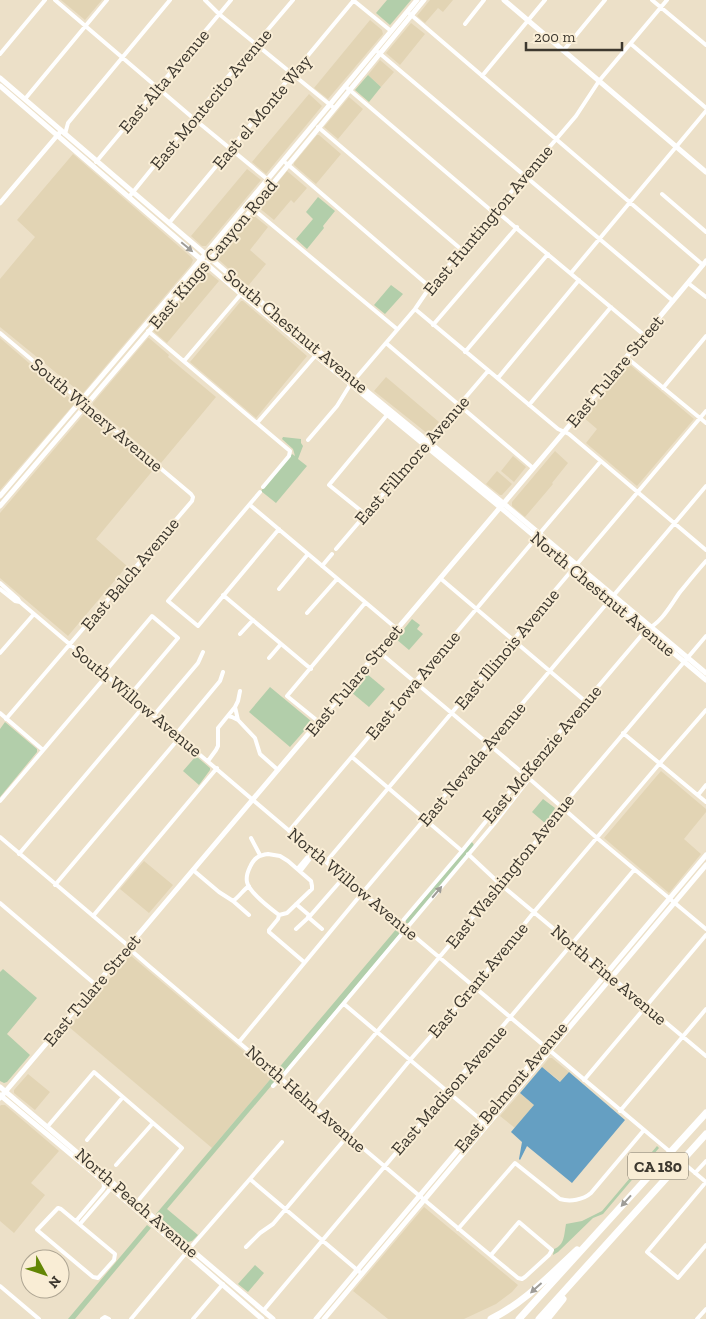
<svg xmlns="http://www.w3.org/2000/svg" width="706" height="1319" font-family="'Zilla Slab',serif">
<rect width="100%" height="100%" fill="#ece0c8"/>
<!-- built -->
<path fill="#e2d4b4" d="M61,0H102L85,20Z
M430,0H453L443,12L438,8L425,23L417,16Z
M370,20L382,30L383,34L328,99L314,88Z
M411,23L425,34L400,65L386,53Z
M380,60L394,72L381,87L368,75Z
M309,94L322,106L266,174L252,162Z
M349,97L363,109L338,139L324,127Z
M317,135H319L341,154L316,184L294,165V163Z
M73,154L191,257L193,260L191,265L83,393H81L0,327V279L35,237L17,220Z
M247,169L261,180L206,246H202L191,236Z
M287,171L307,188L294,203L291,200L274,220L258,207Z
M252,214L268,227L250,250L266,264L248,286L218,259L217,256Z
M205,272L209,273L219,281L167,343L153,331Z
M241,301H243L307,356L256,418L190,362Z
M0,338L73,401L74,404L0,490Z
M148,338H149L169,355L168,357L216,397L161,463L93,405V403Z
M629,364L694,419L637,486L586,443L597,429L583,417Z
M386,377L439,422L429,434H428L374,391Z
M85,413H88L154,469L96,539L127,566L68,636L0,578V513Z
M555,451L568,463L552,483L553,484L525,517L512,506V502Z
M513,456L526,467L514,482L501,471Z
M497,471L512,484L502,495H500L486,484Z
M661,771L706,809V812L684,839L701,854L669,893L604,838Z
M144,861L173,885L149,913L120,889Z
M130,955L273,1076L212,1148L69,1027Z
M549,1058H552L569,1072L561,1082L542,1067Z
M28,1074L50,1092L35,1110L14,1093V1090Z
M520,1093L534,1105L515,1128L500,1116Z
M1,1105H5L59,1151L31,1183L45,1195L14,1233L0,1221V1106Z
M424,1207L518,1285L512,1292L496,1304L464,1319H388L353,1291Z"/>
<!-- green -->
<path fill="#b2ceaa" d="M387,0H411L390,25L376,13Z
M368,75L381,87L369,102L355,90Z
M318,197L335,211L323,226L324,228L307,249L296,239L313,219L306,212Z
M391,285L403,294L385,314L374,305Z
M283,437L301,439V443L303,446L298,459L307,466L276,503L261,491L292,454L295,456L293,449L282,439Z
M412,619L420,625L417,629L423,634L409,650L396,639Z
M367,674L385,689L369,707L351,692Z
M270,687L311,721L312,722L290,747L249,712Z
M5,722L37,749V752L0,797V729Z
M196,756L210,768V770L199,785L183,771Z
M543,799L555,808L546,824L532,812Z
M471,842L473,843L474,846L409,923H406V920Z
M398,927L402,929V931L283,1073L281,1074L277,1070Z
M3,969L37,998L7,1034L30,1055L7,1082L4,1083L0,1081V972Z
M273,1076L277,1079L167,1209L198,1235L192,1241L188,1242L156,1214Z
M657,1146L659,1148L603,1214L593,1218L558,1252L553,1255L554,1249C565,1245 564,1234 566,1224L582,1221L602,1211Z
M147,1225L151,1228L85,1307L75,1319H68Z
M255,1265L264,1273L248,1292L238,1284Z"/>
<!-- water -->
<path fill="#659fc2" d="M542,1067L560,1082L569,1072L625,1120L572,1183L527,1146L520,1160L519,1159L522,1142L511,1132L534,1105L520,1093Z"/>
<g fill="none" stroke-linecap="round" stroke-linejoin="round">
<!-- minor -->
<path stroke="#fff" stroke-width="4" d="M55,0L193,118L267,179
M205,0L219,14L334,108
M353,0L391,31
M652,0L706,45
M410,14L703,265
M465,24L484,0
M631,44L706,108
M563,51L605,0
M378,52L673,301
M0,54L45,0
M482,76L545,0
M345,86L494,213
M25,99L107,0
M318,127L462,250
M65,134L68,123L170,0
M96,162L231,0
M286,163L430,287
M662,194L706,232
M129,197L193,118L293,0
M247,204L397,329
M496,211L644,335
M169,223L354,0
M571,273L706,111
M688,283L706,297
M415,309L558,429L569,434L706,550
M433,325L517,227
M148,331L290,451L289,456L263,487
M0,333L191,494L193,497L192,501L6,719
M386,343L533,468
M465,352L548,254
M626,357L706,423
M184,361L241,294
M498,378L579,280
M663,388L706,336
M529,405L611,307
M257,423L316,355
M308,440L337,406L350,385L415,309L430,287L576,116L599,81L667,0
M260,492L168,601L198,626L279,529
M250,505L397,629
M365,514L329,485L387,415
M540,533L601,461
M336,549L488,371
M322,566L332,554
M440,578L585,701
M0,583L18,599L20,602L15,601L0,589
M279,589L308,554
M223,595L311,669
M20,602L326,862L706,1182
M307,613L337,579
M240,634L253,620
M378,651L524,774L597,838L706,929
M0,653L34,614
M269,658L281,644
M104,673L152,616L178,638L130,695
M0,713L43,750
M154,715L198,663L203,652
M228,716L232,717L238,720L235,707
M238,720L255,738L260,754L278,770
M319,722L287,696L365,603
M623,733L706,802
M176,734L220,681L223,672
M352,757L462,851
M208,761L216,750L218,746V728L235,707L238,701L240,691
M698,795L706,785
M0,801L107,675
M289,831L415,682L536,538
M0,837L125,943L133,952L149,966C272,1070 394,1176 518,1278L522,1279L525,1277L549,1255L552,1250L519,1222L491,1255
M251,838L260,855
M19,854L144,706
M268,854L280,856L288,861L311,881L312,886V889L287,913L279,915C271,909 249,892 247,882C246,877 248,871 250,867C254,858 259,855 268,854Z
M468,854L500,884L706,1056
M326,862L706,411
M193,870L219,892L233,901C239,897 243,890 249,886
M299,870L302,869L312,856L314,852
M299,870V867L310,854H312
M55,885L180,737
M233,901L249,915
M0,903L96,985
M296,904L310,916L344,877
M279,915L278,919L269,930V932L304,962
M93,916L217,768
M308,917L322,929
M400,924L462,851L524,774L646,630C662,622 670,606 680,592C689,581 697,571 706,561
M296,929L310,916
M344,1004L487,1125
M239,1042L363,892L706,486
M584,1080L706,935
M273,1086L281,1078L494,824L529,779
M315,1106L554,820L564,804L706,636
M620,1111L706,1009
M48,1126L94,1072L182,1148L137,1202
M87,1140L123,1097
M116,1165L153,1123
M695,1173L706,1161
M251,1180L362,1274
M706,1182L647,1252L678,1278L706,1245
M58,1208L61,1209L115,1254L114,1260L98,1278L93,1277L37,1230Z
M76,1221L103,1189L104,1187L103,1181
M80,1224L111,1188
M458,1229L515,1163L560,1199C570,1202 583,1200 591,1193L644,1130
M246,1247L260,1233L273,1224L350,1133L410,1060L474,987L534,912L660,763L706,710
M190,1248L282,1142
M0,1286L39,1319
M263,1311C387,1164 511,1017 634,870
M102,1319L105,1317L109,1319
M131,1319L186,1253
M193,1319L223,1284
M697,1319L706,1309"/>
<!-- tertiary -->
<path stroke="#fff" stroke-width="4.5" d="M0,203L61,131"/>
<!-- secondary -->
<path stroke="#fff" stroke-width="5" d="M504,0L706,172
M0,78L330,361L503,503L706,673
M0,86L241,294L495,503L706,680
M0,496L197,264L417,0
M0,506L215,254L424,0
M0,1087L273,1319
M0,1095L103,1181L262,1319
M0,1098L564,432L706,261
M316,1319L706,855
M324,1319L706,865"/>
<!-- motorway -->
<path stroke="#fff" stroke-width="7" d="M491,1319C524,1303 550,1275 577,1250
M519,1319L706,1113
M539,1319L706,1134
M547,1319L563,1299"/>
</g>
<!-- one-way arrows -->
<defs><path id="oneway-solid" d="M-6-.8H1V-3.2L6.5 0L1 3.2V.8H-6Z" transform="scale(1.25)"/></defs>
<g fill="#9e9c97">
<use href="#oneway-solid" transform="translate(187 247) rotate(40)"/>
<use href="#oneway-solid" transform="translate(437 892) rotate(-50)"/>
<use href="#oneway-solid" transform="translate(626 1201) rotate(132)"/>
<use href="#oneway-solid" transform="translate(536 1288) rotate(138)"/>
</g>
<g text-anchor="middle" dominant-baseline="central" stroke-width="4" stroke-linejoin="round" paint-order="stroke">
<!-- shield labels -->
<rect fill="#f9edd5" stroke="#756e61" stroke-width="1" x="628" y="1152.5" width="60" height="27" rx="4"/>
<g font-size="16" font-weight="bold" fill="#3d382f">
<text x="658" y="1166">CA 180</text>
</g>
<!-- street labels -->
<g font-size="18" fill="#3d382f" stroke="#f9edd5">
<text transform="translate(164 81) rotate(-50)">East Alta Avenue</text>
<text transform="translate(211 99) rotate(-50)">East Montecito Avenue</text>
<text transform="translate(262 112) rotate(-50)">East el Monte Way</text>
<text transform="translate(488 220) rotate(-50)">East Huntington Avenue</text>
<text transform="translate(213 254) rotate(-50)">East Kings Canyon Road</text>
<text transform="translate(296 331) rotate(40)">South Chestnut Avenue</text>
<text transform="translate(615 371) rotate(-50)">East Tulare Street</text>
<text transform="translate(97 415) rotate(40)">South Winery Avenue</text>
<text transform="translate(412 460) rotate(-49)">East Fillmore Avenue</text>
<text transform="translate(130 574) rotate(-50)">East Balch Avenue</text>
<text transform="translate(603 594) rotate(40)">North Chestnut Avenue</text>
<text transform="translate(507 649) rotate(-50)">East Illinois Avenue</text>
<text transform="translate(354 680) rotate(-50)">East Tulare Street</text>
<text transform="translate(413 685) rotate(-50)">East Iowa Avenue</text>
<text transform="translate(137 701) rotate(40)">South Willow Avenue</text>
<text transform="translate(542 754) rotate(-50)">East McKenzie Avenue</text>
<text transform="translate(472 764) rotate(-50)">East Nevada Avenue</text>
<text transform="translate(510 871) rotate(-51)">East Washington Avenue</text>
<text transform="translate(353 884) rotate(40)">North Willow Avenue</text>
<text transform="translate(609 975) rotate(40)">North Fine Avenue</text>
<text transform="translate(478 980) rotate(-50)">East Grant Avenue</text>
<text transform="translate(92 990) rotate(-50)">East Tulare Street</text>
<text transform="translate(511 1087) rotate(-50)">East Belmont Avenue</text>
<text transform="translate(449 1090) rotate(-49)">East Madison Avenue</text>
<text transform="translate(306 1099) rotate(41)">North Helm Avenue</text>
<text transform="translate(137 1203) rotate(41)">North Peach Avenue</text>
</g>
</g>
<!-- north arrow -->
<g transform="translate(45 1274) rotate(130)"><circle r="24" fill="#f9edd5" stroke="#aea593"/>
<path d="M0-4L9 19L0 12L-9 19Z" fill="#638604"/>
<text y="-8" font-size="14" font-weight="bold" text-anchor="middle" fill="#3d382f">N</text>
</g>
<!-- scale -->
<path d="M526 42v8h96v-8" fill="none" stroke="#3d382f" stroke-width="2.5"/>
<text x="534" y="42" font-size="15" fill="#3d382f" stroke="#f9edd5" stroke-width="4" paint-order="stroke">200 m</text>
</svg>
